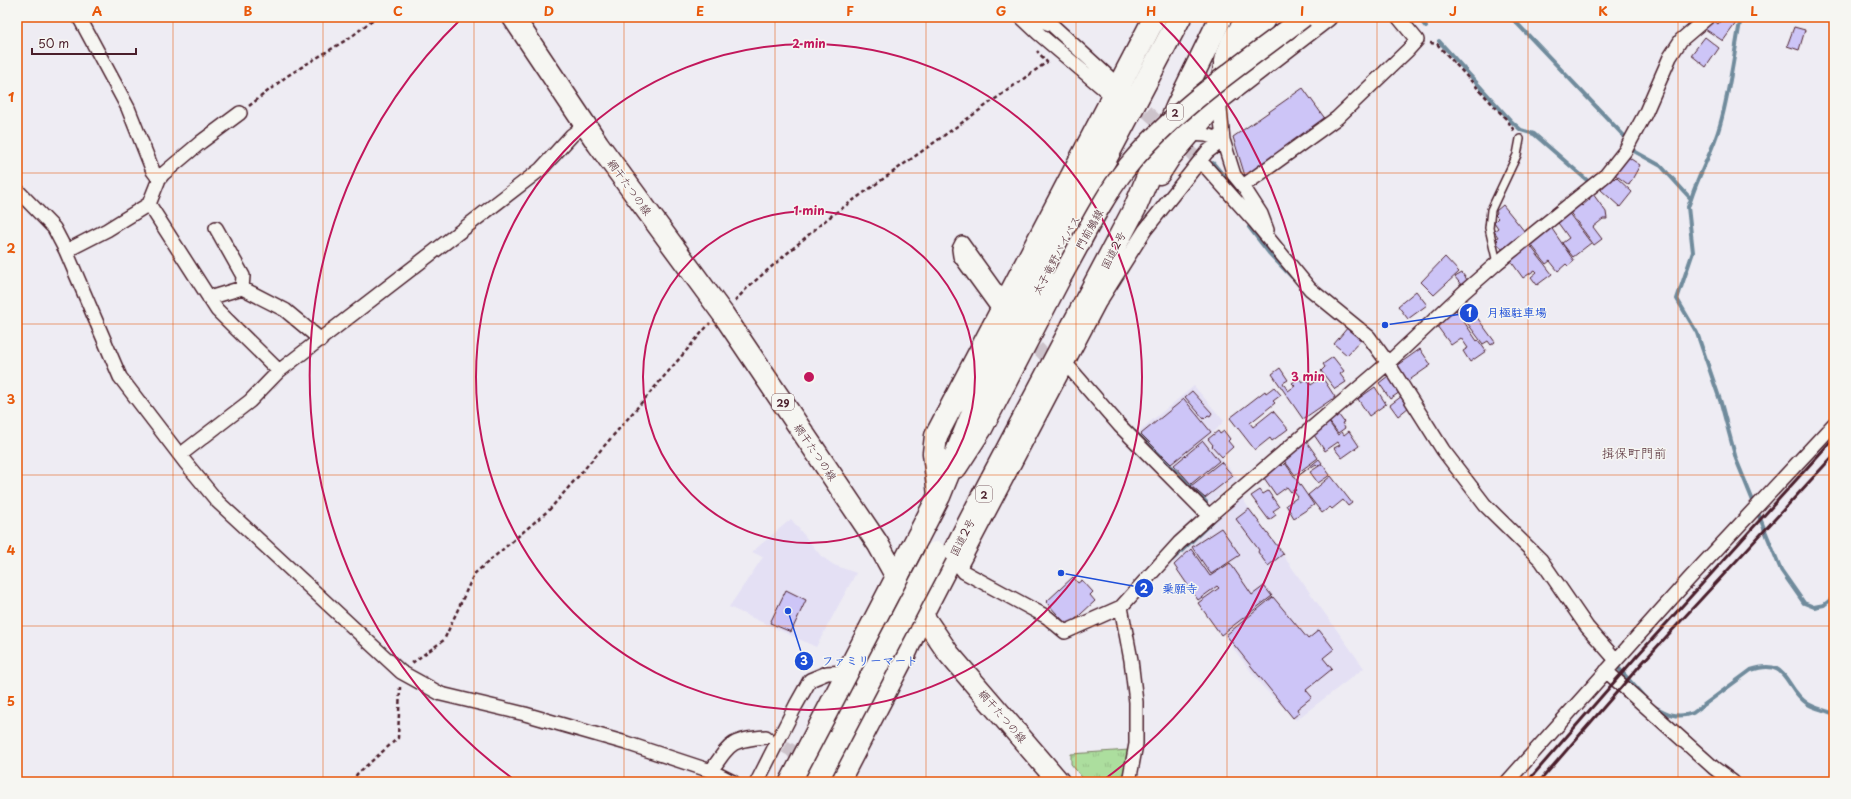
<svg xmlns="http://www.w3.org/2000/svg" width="1851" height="799" font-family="'Playpen Sans','Klee One',sans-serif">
<defs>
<pattern id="park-tufts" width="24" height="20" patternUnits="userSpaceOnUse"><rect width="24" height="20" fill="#acde9e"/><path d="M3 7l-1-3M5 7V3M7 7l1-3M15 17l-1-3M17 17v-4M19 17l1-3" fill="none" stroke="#96be88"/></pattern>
</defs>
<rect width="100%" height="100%" fill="#eeecf3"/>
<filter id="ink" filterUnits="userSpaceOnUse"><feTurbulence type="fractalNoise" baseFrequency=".025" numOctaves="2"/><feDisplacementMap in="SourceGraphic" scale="8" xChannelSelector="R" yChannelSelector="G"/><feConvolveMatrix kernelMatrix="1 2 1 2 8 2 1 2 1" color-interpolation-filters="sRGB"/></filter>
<g filter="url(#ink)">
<!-- built -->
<path fill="#e4e0f4" d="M1194,386L1224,421L1207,440L1238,479L1210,503L1139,431Z
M1241,497L1364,668L1296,720L1262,686L1221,632L1173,563Z
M791,519L821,556L834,565L856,573L816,647L729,607L763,557L752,552Z"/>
<!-- park -->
<path fill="url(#park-tufts)" stroke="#7b7e64" d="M1129,750L1121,782H1086L1071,764V754Z"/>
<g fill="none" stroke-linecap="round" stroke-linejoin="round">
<!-- stream -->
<path stroke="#6f8b9c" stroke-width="4" d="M1418,17L1426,27
M1511,17L1626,138V140
M1439,41L1512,122L1521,130L1534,134L1589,182L1592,179
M1634,151L1661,166L1691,199L1688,207L1693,252L1677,299L1697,333L1721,403L1736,459L1781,570L1804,603L1814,607L1824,605L1834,597
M1213,163L1245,201
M1691,199C1699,173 1713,151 1720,125C1730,90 1734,53 1741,17
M1249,227L1269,253L1292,277
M1135,432L1186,481L1206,502
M1172,560L1218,516
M1615,664L1645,698
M1653,706C1667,714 1677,719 1693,713L1751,670C1790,657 1783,688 1808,704C1816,709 1826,710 1834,714"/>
</g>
<!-- building -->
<path fill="#cdc5f7" stroke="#4a1f2b" d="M1723,17H1727L1736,23L1723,41L1705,29L1712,19L1718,24Z
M1794,27L1805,30L1799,50L1787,46Z
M1705,37L1719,48L1706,67L1691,55Z
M1303,88L1326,120L1245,176L1233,137Z
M1628,157L1640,165L1629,185L1614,174Z
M1611,177L1614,179L1616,177L1632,192L1620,207L1601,190Z
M1593,194L1606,212L1607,219H1603L1593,227L1602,239L1594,245L1569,211L1579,203L1582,206L1590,199L1589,197Z
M1503,205L1525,232L1503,250L1496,242L1498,240L1496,238L1498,237L1494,231L1498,228L1494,222L1498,218L1495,215L1497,213L1496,211Z
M1568,212L1591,243L1573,257L1562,243L1569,238L1556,220Z
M1550,226L1574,261L1568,266L1566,264L1558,271L1550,261L1546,264L1530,243Z
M1529,244L1552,274L1537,285L1531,277L1537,272L1535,270L1523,278L1510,260Z
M1445,257L1459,272L1434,295L1421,282Z
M1462,273L1468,281L1462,286L1455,277Z
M1416,291L1427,305L1408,319L1398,306Z
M1467,300L1472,307L1470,308L1495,342L1491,345L1488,341L1483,344L1456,308Z
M1456,310L1477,341L1478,340L1486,351L1470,362L1463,351L1468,348L1461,338L1451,345L1437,326Z
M1348,327L1362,339L1347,355L1334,344Z
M1420,349L1431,365L1408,381L1396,366Z
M1333,357L1344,371L1340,374L1346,382L1335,389L1321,371L1325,367L1323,364Z
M1280,368L1288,380L1283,383L1288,391L1295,386L1292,383L1299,378L1302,382L1307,379L1311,385L1322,377L1335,397L1303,419L1272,374Z
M1388,376L1400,392L1390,399L1379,383Z
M1274,387L1281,395L1273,401L1275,403L1250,423L1253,427L1273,411L1288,429L1272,441L1270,438L1255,450L1230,418L1265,391L1266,393Z
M1375,387L1386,404L1369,416L1358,399Z
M1192,391L1212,413L1210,416L1208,415L1204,419L1185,397Z
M1402,396L1409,407L1398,416L1390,405Z
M1184,399L1211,432L1171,464L1141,434Z
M1338,414L1344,422L1342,423L1345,428L1338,433L1328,420Z
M1328,421L1338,435L1342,432L1344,435L1349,431L1359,446L1342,458L1334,448L1340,445L1338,442L1325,451L1312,432Z
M1218,431L1220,434L1224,431L1230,439L1228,441L1233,447L1222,457L1212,446L1213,445L1208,439Z
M1203,441L1219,461L1191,484L1174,465Z
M1306,441L1318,458L1295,475L1283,459Z
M1319,459L1322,463L1318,466L1316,464L1310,468V467L1297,477Z
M1278,461L1282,466L1285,463L1314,505L1294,518L1286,505L1298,497L1294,492L1296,490L1295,489L1291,492L1287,487L1276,495L1262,475Z
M1221,462L1233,476L1205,498L1191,486Z
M1322,464L1330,475L1318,483L1310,472Z
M1331,476L1352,503L1348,506L1343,500L1332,509L1330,507L1322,513L1308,495Z
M1260,490L1263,494L1268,491L1279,507L1273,511L1276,515L1269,520L1251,496Z
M1249,509L1284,555L1283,554L1268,566L1258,552L1259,550L1236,519Z
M1221,528L1240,555L1211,574L1192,547Z
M1191,549L1210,576L1230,563L1252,595L1264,586L1272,596L1221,635L1198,603L1219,588L1217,586L1198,600L1174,565Z
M1073,577L1078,583L1082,580L1093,592L1090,595L1095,601L1068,626L1046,602Z
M786,590L806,600L791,632L770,623Z
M1273,597L1308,639L1319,630L1334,649L1323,658L1332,669L1306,690L1312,697L1297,709L1299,713L1293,718L1226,635Z"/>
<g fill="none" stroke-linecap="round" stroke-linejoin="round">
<!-- street-tunnel -->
<path stroke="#cdc3cb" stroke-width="13" stroke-dasharray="13 6" stroke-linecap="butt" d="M1132,98L1205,166
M1024,334L1056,367
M768,738L791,750L804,766"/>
<!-- lane casing -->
<g stroke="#4a1f2b" stroke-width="10">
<path id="lane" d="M1497,263L1489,228L1491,210L1517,155L1520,139"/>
</g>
<!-- street casing -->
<g stroke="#4a1f2b" stroke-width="16">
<path id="street" d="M79,17L128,108L153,171L159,179
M1021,17L1038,33L1118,101
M1032,17L1052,25L1111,79
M1219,99L1223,140L1234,175L1243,186L1261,214L1267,230
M1189,134L1206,135L1223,140
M1205,166L1255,222L1310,289L1369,337L1388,363L1443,450L1485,505L1541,560L1587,627L1616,660
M1243,186L1337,118L1408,50L1417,40L1398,17
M17,190L54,228L66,251L120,377L185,462L218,502L401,672L441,694L525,714L626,743L711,771L733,782
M149,204L217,310L279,371
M216,228L243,276L242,288
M66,251L107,230L149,204L159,179L163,174L201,142L240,113
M209,298L242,288L285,310L321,340
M997,307L960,256L959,249L962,243L1005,303L1010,306
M1061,358L1120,426L1209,516
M180,455L250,401L279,371L541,169L572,135L585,125
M1121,607L1065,632L1047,617L964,572L960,567L1099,303L1145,230L1207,152L1223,140
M1606,671L1714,768L1733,782
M711,771C731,742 731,740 766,737
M757,782L796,705L810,680L827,673L848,672
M1129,782L1136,744V702L1131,660L1121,607L1179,543L1209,516L1388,363L1465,291L1497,263L1606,175L1625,151L1645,114L1670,57L1681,40L1708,17
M1507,782L1689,579L1834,424"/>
</g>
<!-- secondary casing -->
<g stroke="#4a1f2b" stroke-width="22">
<path id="secondary" d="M1220,92C1223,61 1226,40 1249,17
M1222,98L1327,17
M957,468L983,428L1061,278"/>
</g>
<!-- primary casing -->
<g stroke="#4a1f2b" stroke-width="24">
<path id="primary" d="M513,17L598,144L723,314L878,544L897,578L949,654L1059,782"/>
</g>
<!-- highway casing -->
<g stroke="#4a1f2b" stroke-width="25">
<path id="highway" d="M1159,173L1170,156L1219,99L1265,17
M939,495L934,453L936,436L1155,17
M791,782L939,496L976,405L1180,17
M838,782L906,651L922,614L989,484L1135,208L1177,107L1221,17"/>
</g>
<!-- path -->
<path stroke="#4a1f2b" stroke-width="2.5" stroke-dasharray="4 3" stroke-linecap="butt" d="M1430,43L1437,44L1507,120L1515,132
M249,106L287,76L351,37L376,17
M735,301L748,287L827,219L1047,62L1037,51
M412,663L444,640L474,574L550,509L710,323
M352,782L357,774L398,738L400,687"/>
<!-- lane -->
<use href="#lane" stroke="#f6f6f2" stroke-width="7"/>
<!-- street -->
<use href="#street" stroke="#f6f6f2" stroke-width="13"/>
<!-- secondary -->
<use href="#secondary" stroke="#f6f6f2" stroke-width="19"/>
<!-- primary -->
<use href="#primary" stroke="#f6f6f2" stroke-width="21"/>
<!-- highway -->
<use href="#highway" stroke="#f6f6f2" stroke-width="22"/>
<!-- rail -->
<path stroke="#4a1f2b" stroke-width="3" d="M1527,782L1636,657L1834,438
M1539,782L1643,662L1834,455"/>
<!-- secondary-bridge casing -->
<g stroke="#4a1f2b" stroke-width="22" stroke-linecap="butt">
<path id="secondary-bridge" d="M1061,278C1082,241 1101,200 1128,166C1175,108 1245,62 1304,17"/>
</g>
<!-- highway-bridge casing -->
<g stroke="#4a1f2b" stroke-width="25" stroke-linecap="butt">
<path id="highway-bridge" d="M816,782L936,553"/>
</g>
<!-- secondary-bridge -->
<use href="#secondary-bridge" stroke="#f6f6f2" stroke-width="19"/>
<!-- highway-bridge -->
<use href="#highway-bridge" stroke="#f6f6f2" stroke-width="22"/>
</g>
</g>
<!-- grid -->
<path fill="none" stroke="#e8590c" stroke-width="1" stroke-opacity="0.55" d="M173,17V782M323,17V782M474,17V782M624,17V782M775,17V782M926,17V782M1076,17V782M1227,17V782M1377,17V782M1528,17V782M1678,17V782M17,173H1834M17,324H1834M17,475H1834M17,626H1834"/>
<!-- distance rings -->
<g fill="none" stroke="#c2185b" stroke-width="2">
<circle cx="809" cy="377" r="166"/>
<circle cx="809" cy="377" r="333"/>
<path d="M516 781A499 499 0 0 1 462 18M1156 18A499 499 0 0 1 1102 781"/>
</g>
<g text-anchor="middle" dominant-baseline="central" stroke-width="3" stroke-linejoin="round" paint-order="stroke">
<!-- shield labels -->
<g fill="#f6f6f2" stroke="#7e6067" stroke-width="1">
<rect x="1167" y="104" width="16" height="16" rx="3"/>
<rect x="772" y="394" width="22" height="16" rx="3"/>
<rect x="976" y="486" width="16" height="16" rx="3"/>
</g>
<g font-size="10" font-weight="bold" fill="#4a1f2b">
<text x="1175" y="112">2</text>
<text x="783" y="402">29</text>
<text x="984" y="494">2</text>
</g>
<!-- street labels -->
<g font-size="11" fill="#4a1f2b" stroke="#f6f6f2">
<text transform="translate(630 187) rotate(54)">網干たつの線</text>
<text transform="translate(1089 229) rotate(-61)">門前鵤線</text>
<text transform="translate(1113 250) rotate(-63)">国道2号</text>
<text transform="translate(1056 255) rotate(-62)">太子竜野バイパス</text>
<text transform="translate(816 452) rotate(56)">網干たつの線</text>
<text transform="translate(962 537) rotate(-63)">国道2号</text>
<text transform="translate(1003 716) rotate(49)">網干たつの線</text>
</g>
<!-- quarter labels -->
<g font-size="13" fill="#4a1f2b" stroke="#f6f6f2">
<text x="1634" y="452">揖保町門前</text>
</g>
</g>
<circle cx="809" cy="377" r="6" fill="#c2185b" stroke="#f6f6f2" stroke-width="2"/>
<g font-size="12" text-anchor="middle" font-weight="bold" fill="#c2185b" stroke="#f6f6f2" stroke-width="3" stroke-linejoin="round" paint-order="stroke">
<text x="809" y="48">2 min</text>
<text x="809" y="215">1 min</text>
<text x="1308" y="381">3 min</text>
</g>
<!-- callouts -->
<path fill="none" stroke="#1d4ed8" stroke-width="1.5" d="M1385 325L1469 313M1061 573L1144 588M788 611L804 661"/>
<g fill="#1d4ed8" stroke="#f6f6f2" stroke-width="1.5">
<circle cx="1385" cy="325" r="4"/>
<circle cx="1061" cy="573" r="4"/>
<circle cx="788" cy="611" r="4"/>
<circle cx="1469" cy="313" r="10"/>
<circle cx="1144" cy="588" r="10"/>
<circle cx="804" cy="661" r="10"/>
</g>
<g font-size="12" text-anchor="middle" font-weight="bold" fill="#fff">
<text x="1469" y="317">1</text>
<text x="1144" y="593">2</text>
<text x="804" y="665">3</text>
</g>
<g font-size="12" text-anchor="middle" font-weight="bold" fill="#1d4ed8" stroke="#f6f6f2" stroke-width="3" stroke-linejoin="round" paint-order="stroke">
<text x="1517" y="317">月極駐車場</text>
<text x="1180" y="593">乗願寺</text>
<text x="870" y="665">ファミリーマート</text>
</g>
<!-- margin -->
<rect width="1851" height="799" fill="none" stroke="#f6f6f2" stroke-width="44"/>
<!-- scale -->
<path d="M32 48v6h104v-6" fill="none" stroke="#4a1f2b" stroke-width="2"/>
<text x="38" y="48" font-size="12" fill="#4a1f2b" stroke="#f6f6f2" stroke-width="3" paint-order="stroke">50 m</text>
<rect x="22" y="22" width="1807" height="755" fill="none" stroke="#e8590c" stroke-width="1.5"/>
<g font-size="13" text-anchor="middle" font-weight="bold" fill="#e8590c">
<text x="97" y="16">A</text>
<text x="248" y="16">B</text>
<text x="398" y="16">C</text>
<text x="549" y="16">D</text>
<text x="700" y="16">E</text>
<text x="850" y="16">F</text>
<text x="1001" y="16">G</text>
<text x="1151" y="16">H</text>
<text x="1302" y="16">I</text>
<text x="1453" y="16">J</text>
<text x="1603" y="16">K</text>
<text x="1754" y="16">L</text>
<text x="11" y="102">1</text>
<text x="11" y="253">2</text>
<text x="11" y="404">3</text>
<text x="11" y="555">4</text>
<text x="11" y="706">5</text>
</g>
</svg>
